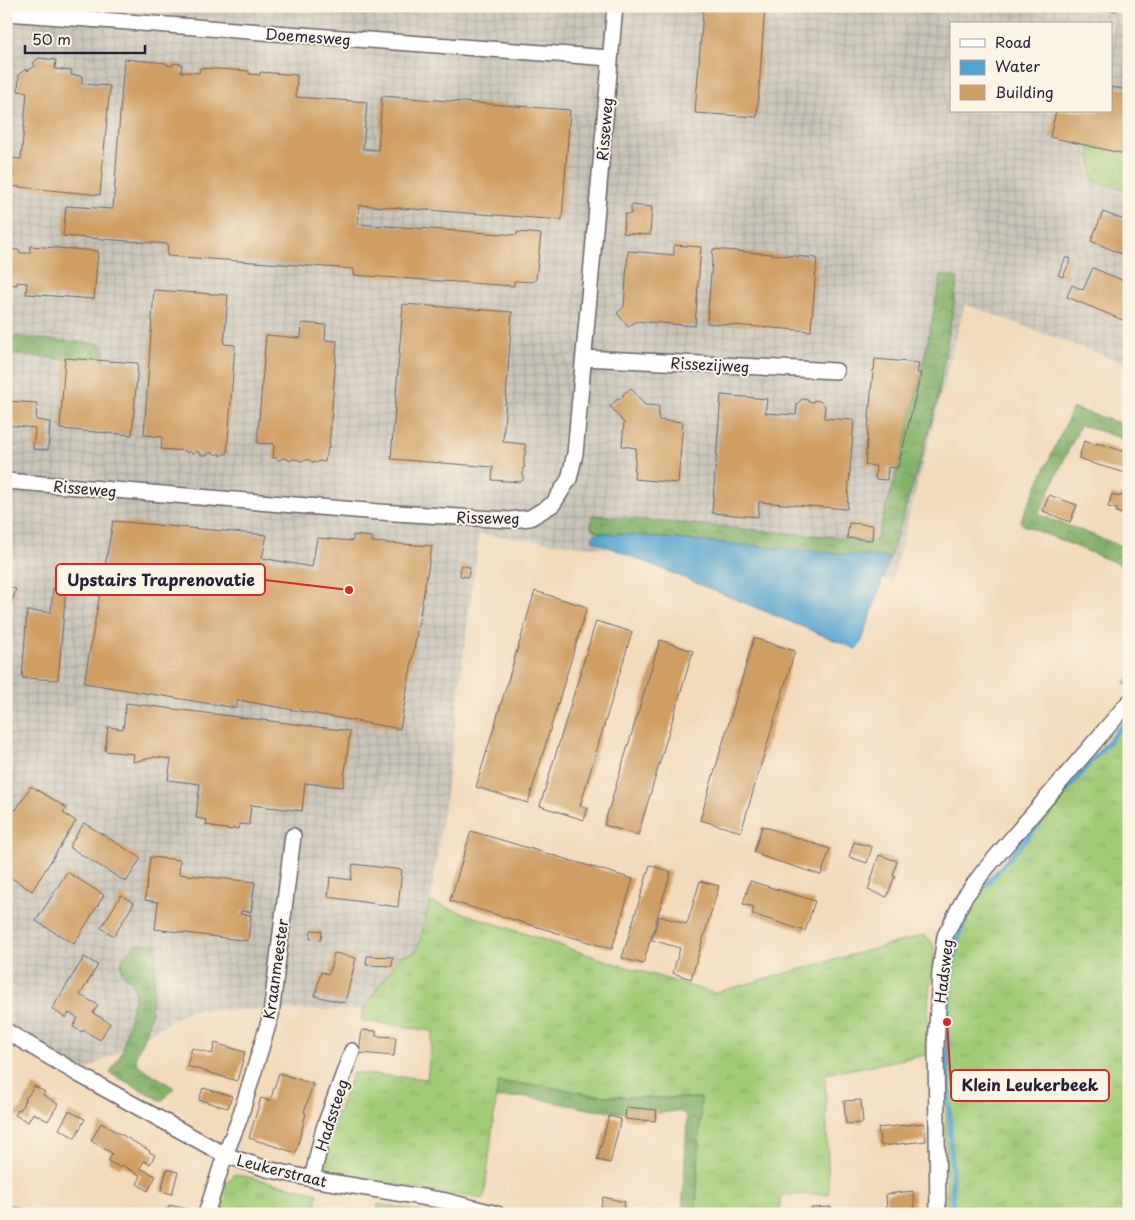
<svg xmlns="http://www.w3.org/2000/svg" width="1135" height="1220" font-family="'Playpen Sans',sans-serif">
<defs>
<pattern id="industrial-grid" width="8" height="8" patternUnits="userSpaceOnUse" patternTransform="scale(1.25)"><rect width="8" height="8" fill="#c8c4b8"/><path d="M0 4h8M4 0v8" fill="none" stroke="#aca89f"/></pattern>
<pattern id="grass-tufts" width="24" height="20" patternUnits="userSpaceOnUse" patternTransform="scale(1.25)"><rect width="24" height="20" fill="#a2cc78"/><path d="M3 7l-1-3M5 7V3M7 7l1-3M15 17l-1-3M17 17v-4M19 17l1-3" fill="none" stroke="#8baf69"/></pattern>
<pattern id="forest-crowns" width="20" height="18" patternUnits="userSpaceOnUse" patternTransform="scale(1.25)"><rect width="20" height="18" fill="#81b068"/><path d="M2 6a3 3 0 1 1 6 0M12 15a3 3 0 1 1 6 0" fill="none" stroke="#698f57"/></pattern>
</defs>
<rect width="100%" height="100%" fill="#fcf5e5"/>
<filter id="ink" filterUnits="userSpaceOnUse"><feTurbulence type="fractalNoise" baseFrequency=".02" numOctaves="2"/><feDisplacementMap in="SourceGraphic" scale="10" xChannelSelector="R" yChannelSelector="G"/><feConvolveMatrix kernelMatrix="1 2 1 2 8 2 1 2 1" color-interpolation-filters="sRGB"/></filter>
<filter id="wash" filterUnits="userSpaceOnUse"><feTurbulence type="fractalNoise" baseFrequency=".0096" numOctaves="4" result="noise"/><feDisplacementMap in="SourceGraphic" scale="20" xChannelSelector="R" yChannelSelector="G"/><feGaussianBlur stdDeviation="1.12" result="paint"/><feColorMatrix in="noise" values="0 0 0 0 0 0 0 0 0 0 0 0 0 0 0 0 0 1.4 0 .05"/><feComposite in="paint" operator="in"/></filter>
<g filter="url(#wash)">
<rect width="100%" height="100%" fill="#f2daba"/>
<!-- industrial -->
<path fill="url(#industrial-grid)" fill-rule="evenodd" d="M6,6H1129V365L965,304L892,581L479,534L448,779L414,1010H190L81,1073L6,1023ZM951,24H1111V111H951Z"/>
<!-- grass -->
<path fill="url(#grass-tufts)" stroke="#62775a" d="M1090,146L1129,155V190L1093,180Z
M1129,716V1214H947L946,1174L945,1024L950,974L960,926L970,901Z
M430,902L610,962L714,993L924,935L932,942L936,955L929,993L926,1055L825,1074L829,1194L781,1195L779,1214H696L701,1098H647L609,1096L588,1094L545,1086L498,1082L484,1199L320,1174L327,1140L353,1073L427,1079L433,1031L361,1021L363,1010L400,956L416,952L419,944Z
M235,1174L318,1193L315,1214H215L226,1183Z
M378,1204L436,1214H377Z"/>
<!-- forest -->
<path fill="url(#forest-crowns)" stroke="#526952" d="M941,276L958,278L937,403L919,465L890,558L598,532L591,528L592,515L876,541L898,468L921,373Z
M6,336L101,344L104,349V360L98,362L6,354Z
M1073,408L1129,426V441L1084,426H1080L1039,513L1043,516L1129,549V568L1023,525L1020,522Z
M136,944H157L151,1015L142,1042L136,1055L137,1064L174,1088L162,1101L110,1073L122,1052L135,994L132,982L122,973L121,964L124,956Z
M498,1082L545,1086L588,1094L609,1096L647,1098H701L696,1214H682L687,1122L686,1116L682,1112L675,1111L652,1114L628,1113L594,1110L528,1097L496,1098Z"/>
<!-- water -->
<path fill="#53a3cd" stroke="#3a6284" d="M598,532L890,558L862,641L856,649L592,540L593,536Z"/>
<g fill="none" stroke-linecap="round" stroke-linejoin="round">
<!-- stream -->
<path stroke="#53a3cd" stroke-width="5" d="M1127,683L1129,680
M1054,806L1129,717
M953,1214L947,1022L951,976L958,938L971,905L984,887L1039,824"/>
</g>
<g id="blocks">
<!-- building -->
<path fill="#ce9e64" d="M662,6H765L757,117L695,113L703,11L678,9V11L666,10Z
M1067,6H1117V11L1067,8Z
M39,58L56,60L55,69L72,71L71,75L82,76V84L110,86L100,195L9,186L10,176L13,177V168H10L11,158L21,159L27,92L18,91L19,74L26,69L28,71L35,66L33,63Z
M124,59L167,63V65L173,66V63L182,64L181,72L199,73L200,68L249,71V74L260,75V72L297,75L296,97L367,102L363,149L378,150L382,96L570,110L562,220L359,205L358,224L517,235V232L541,234L536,279L533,282L514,281V286L354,275V269L167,256L168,244L63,236L66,206L113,209Z
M1111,87L1129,90L1128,104H1129V155L1050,137L1056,111H1111Z
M631,205L652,207L650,235L623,233L625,214H631Z
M1103,212L1129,222V257L1091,241Z
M674,245L701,247L695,326L636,321L628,327L617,313L624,307L628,251L674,255Z
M30,246L98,251L94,299L26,294L27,283L17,282V285L6,284V249L20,250L19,253H30Z
M713,249L817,258L811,331L707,323Z
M1066,257L1071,259L1063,277L1058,275Z
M1093,268L1129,283V310L1125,321L1067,297L1072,285L1083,290Z
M154,290L228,295L224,344L235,345L227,454H223L221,456L219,453L216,455L214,453H210L207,455H201L199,452H195L193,454L190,451L188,453L186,451L161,449L162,437L144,435Z
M403,304L512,312L503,442L525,444V453L526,454L524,455V466L525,467L523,468V480L520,482L492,480L493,467L391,459Z
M302,323L326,325L325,340L337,341L329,448H328L327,453H326L325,462L319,461L317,463L312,462L310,460H305L301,461L299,460L293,459L289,461L288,459L282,458L280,460H278L276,458H273L274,444L257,443L266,335L301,338Z
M65,358L138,363L132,435L60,429Z
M875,359L919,363L917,373H921L898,468L888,467L887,480L875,479L876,466L865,465L873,370H874Z
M631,388L645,405L659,406L658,420L683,422L678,483L634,479L636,448L622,446L624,423L610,406L618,399L619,400L624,397L622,395Z
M721,395L767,399L765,413L796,415L797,404L802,399L808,400V402H814V400L820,401L825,406L824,418L854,420L847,509L759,502L758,517L712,513Z
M6,401L37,403L36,420L50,422L48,450L33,449L35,428L6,425Z
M1084,441L1096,445L1097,443L1129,453V474L1091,463V462L1079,458Z
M1112,494L1120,497L1121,495L1129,498V516L1116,512L1117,509L1108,507Z
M1049,495L1077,505L1070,522L1043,511Z
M113,521L267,535L262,558L312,567L317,538L353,541V535L372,537V542L432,546L400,729L238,700L236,708L84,683Z
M849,523L873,525L872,540L847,538Z
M461,565L470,567L468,577L460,576Z
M6,586L16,589L7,616H6Z
M53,588L66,589L58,680L22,678L27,611L51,612Z
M535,591L587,607L528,803L476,787Z
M596,621L632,632L580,806L588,808L584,820L540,806Z
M754,638L795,651L741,832L700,820Z
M660,640L693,651L638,835L604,825Z
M126,703L350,731L343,787L305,783L302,811L251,805L249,825L239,824L238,829L233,828L232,830L213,827V826L206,825L207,820L196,818L200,784L168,780L171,759L155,757L133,762L134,754L105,751L108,727L123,729Z
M31,786L67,808L63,813L76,821L32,891L8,876L6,879V822L14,809L16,810Z
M84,823L141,858L126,882L69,847Z
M762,826L830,849L821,875L761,856V854L754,852Z
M471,831L633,879L612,949L450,901Z
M854,842L872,847L867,863L849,857Z
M879,855L897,861L893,876L896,877L895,879L894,878L887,897L868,890Z
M150,857L180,860L179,874L255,882L251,912L241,911L240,914L251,915L248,941L155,929L158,902L145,900Z
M353,864L402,870L398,907L328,897L330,877L351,880Z
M650,865L671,872L643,964L622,958Z
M67,872L104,895L74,944L36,921Z
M700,881L719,886L691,979L673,973L680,948L652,940L659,916L687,924Z
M750,881L815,901L805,931L752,914L754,907L743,904Z
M121,895L134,903L114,936L101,928Z
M311,930L322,931L321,940L310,939Z
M334,953L356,958L345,1003L315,996L321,972L329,974Z
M367,956L393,957L392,966L366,965Z
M84,957L98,965L80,995L98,1005L93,1013L110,1023L100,1040L83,1030L82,1032L73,1027L78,1018L69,1013L66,1018L52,1009Z
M362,1030L376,1031V1036L396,1037L394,1056L359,1053Z
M215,1043L245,1052L237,1081L187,1066L192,1048L212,1054Z
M279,1073L313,1084L304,1112L306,1113L296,1153L249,1138L261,1098L270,1101Z
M34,1086L45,1092L43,1095L58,1104L48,1121L33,1113L28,1122L15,1115L18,1110L21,1109L26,1097L28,1096Z
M203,1088L232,1096L228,1108L199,1100Z
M861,1100L863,1123L846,1124L844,1101Z
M626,1107L657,1110L655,1121L644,1120V1121L625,1119Z
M69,1111L85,1119L75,1138L59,1129Z
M609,1116L621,1119L610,1163L597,1160Z
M101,1123L150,1151L149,1152L155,1155L150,1164L144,1161L140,1168L156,1176L148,1191L137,1184L141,1176L122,1165L121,1168L108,1161L112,1153L91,1141Z
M924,1123L926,1141L881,1146L878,1128Z
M167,1169L178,1172L172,1194L161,1191Z
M913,1191L915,1208L887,1211L886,1194Z
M603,1197L625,1202L623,1211L632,1214H599Z
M6,1205L43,1213V1214H6Z
M169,1205L188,1209L187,1214H167Z
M831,1207V1214H811V1208Z"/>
</g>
</g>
<g filter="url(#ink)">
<use href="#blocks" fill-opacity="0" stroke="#6b6267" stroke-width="1"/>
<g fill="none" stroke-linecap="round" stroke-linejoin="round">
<!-- minor casing -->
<g stroke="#6b6267" stroke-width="18">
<path id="minor" d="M6,13L610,58
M584,358L836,371
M6,481L379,512L509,520L530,518L553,504L569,479L575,454L615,6
M6,1031L80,1075L225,1155L267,1169L312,1179L446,1201L497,1214
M312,1179L324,1128L352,1051
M206,1214L225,1155L239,1120L271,1015L293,836
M938,1214L936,1046L940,972L945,936L964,898L983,872L1129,702"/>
</g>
<!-- minor -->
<use href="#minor" stroke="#fff" stroke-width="15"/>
</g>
</g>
<g text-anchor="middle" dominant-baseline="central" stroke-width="4" stroke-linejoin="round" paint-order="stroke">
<!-- street labels -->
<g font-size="15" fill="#22223b" stroke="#fcf5e5">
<text transform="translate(308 36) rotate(4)">Doemesweg</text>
<text transform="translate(604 129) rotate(-85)">Risseweg</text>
<text transform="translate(710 364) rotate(3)">Rissezijweg</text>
<text transform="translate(85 488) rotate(5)">Risseweg</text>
<text transform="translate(488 517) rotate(1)">Risseweg</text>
<text transform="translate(275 969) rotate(-82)">Kraanmeester</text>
<text transform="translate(943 971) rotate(-83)">Hadsweg</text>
<text transform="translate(331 1115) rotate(-72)">Hadssteeg</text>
<text transform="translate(282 1170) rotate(14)">Leukerstraat</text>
</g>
</g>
<!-- callouts -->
<path fill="none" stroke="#d62828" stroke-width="2" d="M349 590L265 580M947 1022L951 1085"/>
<g fill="#d62828" stroke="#fcf5e5" stroke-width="2">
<circle cx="349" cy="590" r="5"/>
<circle cx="947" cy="1022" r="5"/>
</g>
<g fill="#fcf5e5" stroke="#d62828" stroke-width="2">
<rect x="56" y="564" width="209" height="31" rx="5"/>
<rect x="951" y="1070" width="158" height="31" rx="5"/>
</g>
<g font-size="16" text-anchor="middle" font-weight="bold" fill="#22223b">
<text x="161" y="586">Upstairs Traprenovatie</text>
<text x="1030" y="1091">Klein Leukerbeek</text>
</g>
<!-- margin -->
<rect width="1135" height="1220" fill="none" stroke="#fcf5e5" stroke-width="25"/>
<!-- legend -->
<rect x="950" y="22" width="162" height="90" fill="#fcf5e5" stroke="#a5a1a1"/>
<rect x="960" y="39" width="25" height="8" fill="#ffffff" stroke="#a5a1a1"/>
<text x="995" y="48" font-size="15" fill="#22223b">Road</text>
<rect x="960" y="60" width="25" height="15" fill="#53a3cd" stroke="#a5a1a1"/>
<text x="995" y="72" font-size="15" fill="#22223b">Water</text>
<rect x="960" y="85" width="25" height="15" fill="#ce9e64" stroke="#a5a1a1"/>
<text x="995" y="98" font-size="15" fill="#22223b">Building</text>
<!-- scale -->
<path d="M25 45v8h120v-8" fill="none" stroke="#22223b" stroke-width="2.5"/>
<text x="32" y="45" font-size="15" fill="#22223b" stroke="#fcf5e5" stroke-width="4" paint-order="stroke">50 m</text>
</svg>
